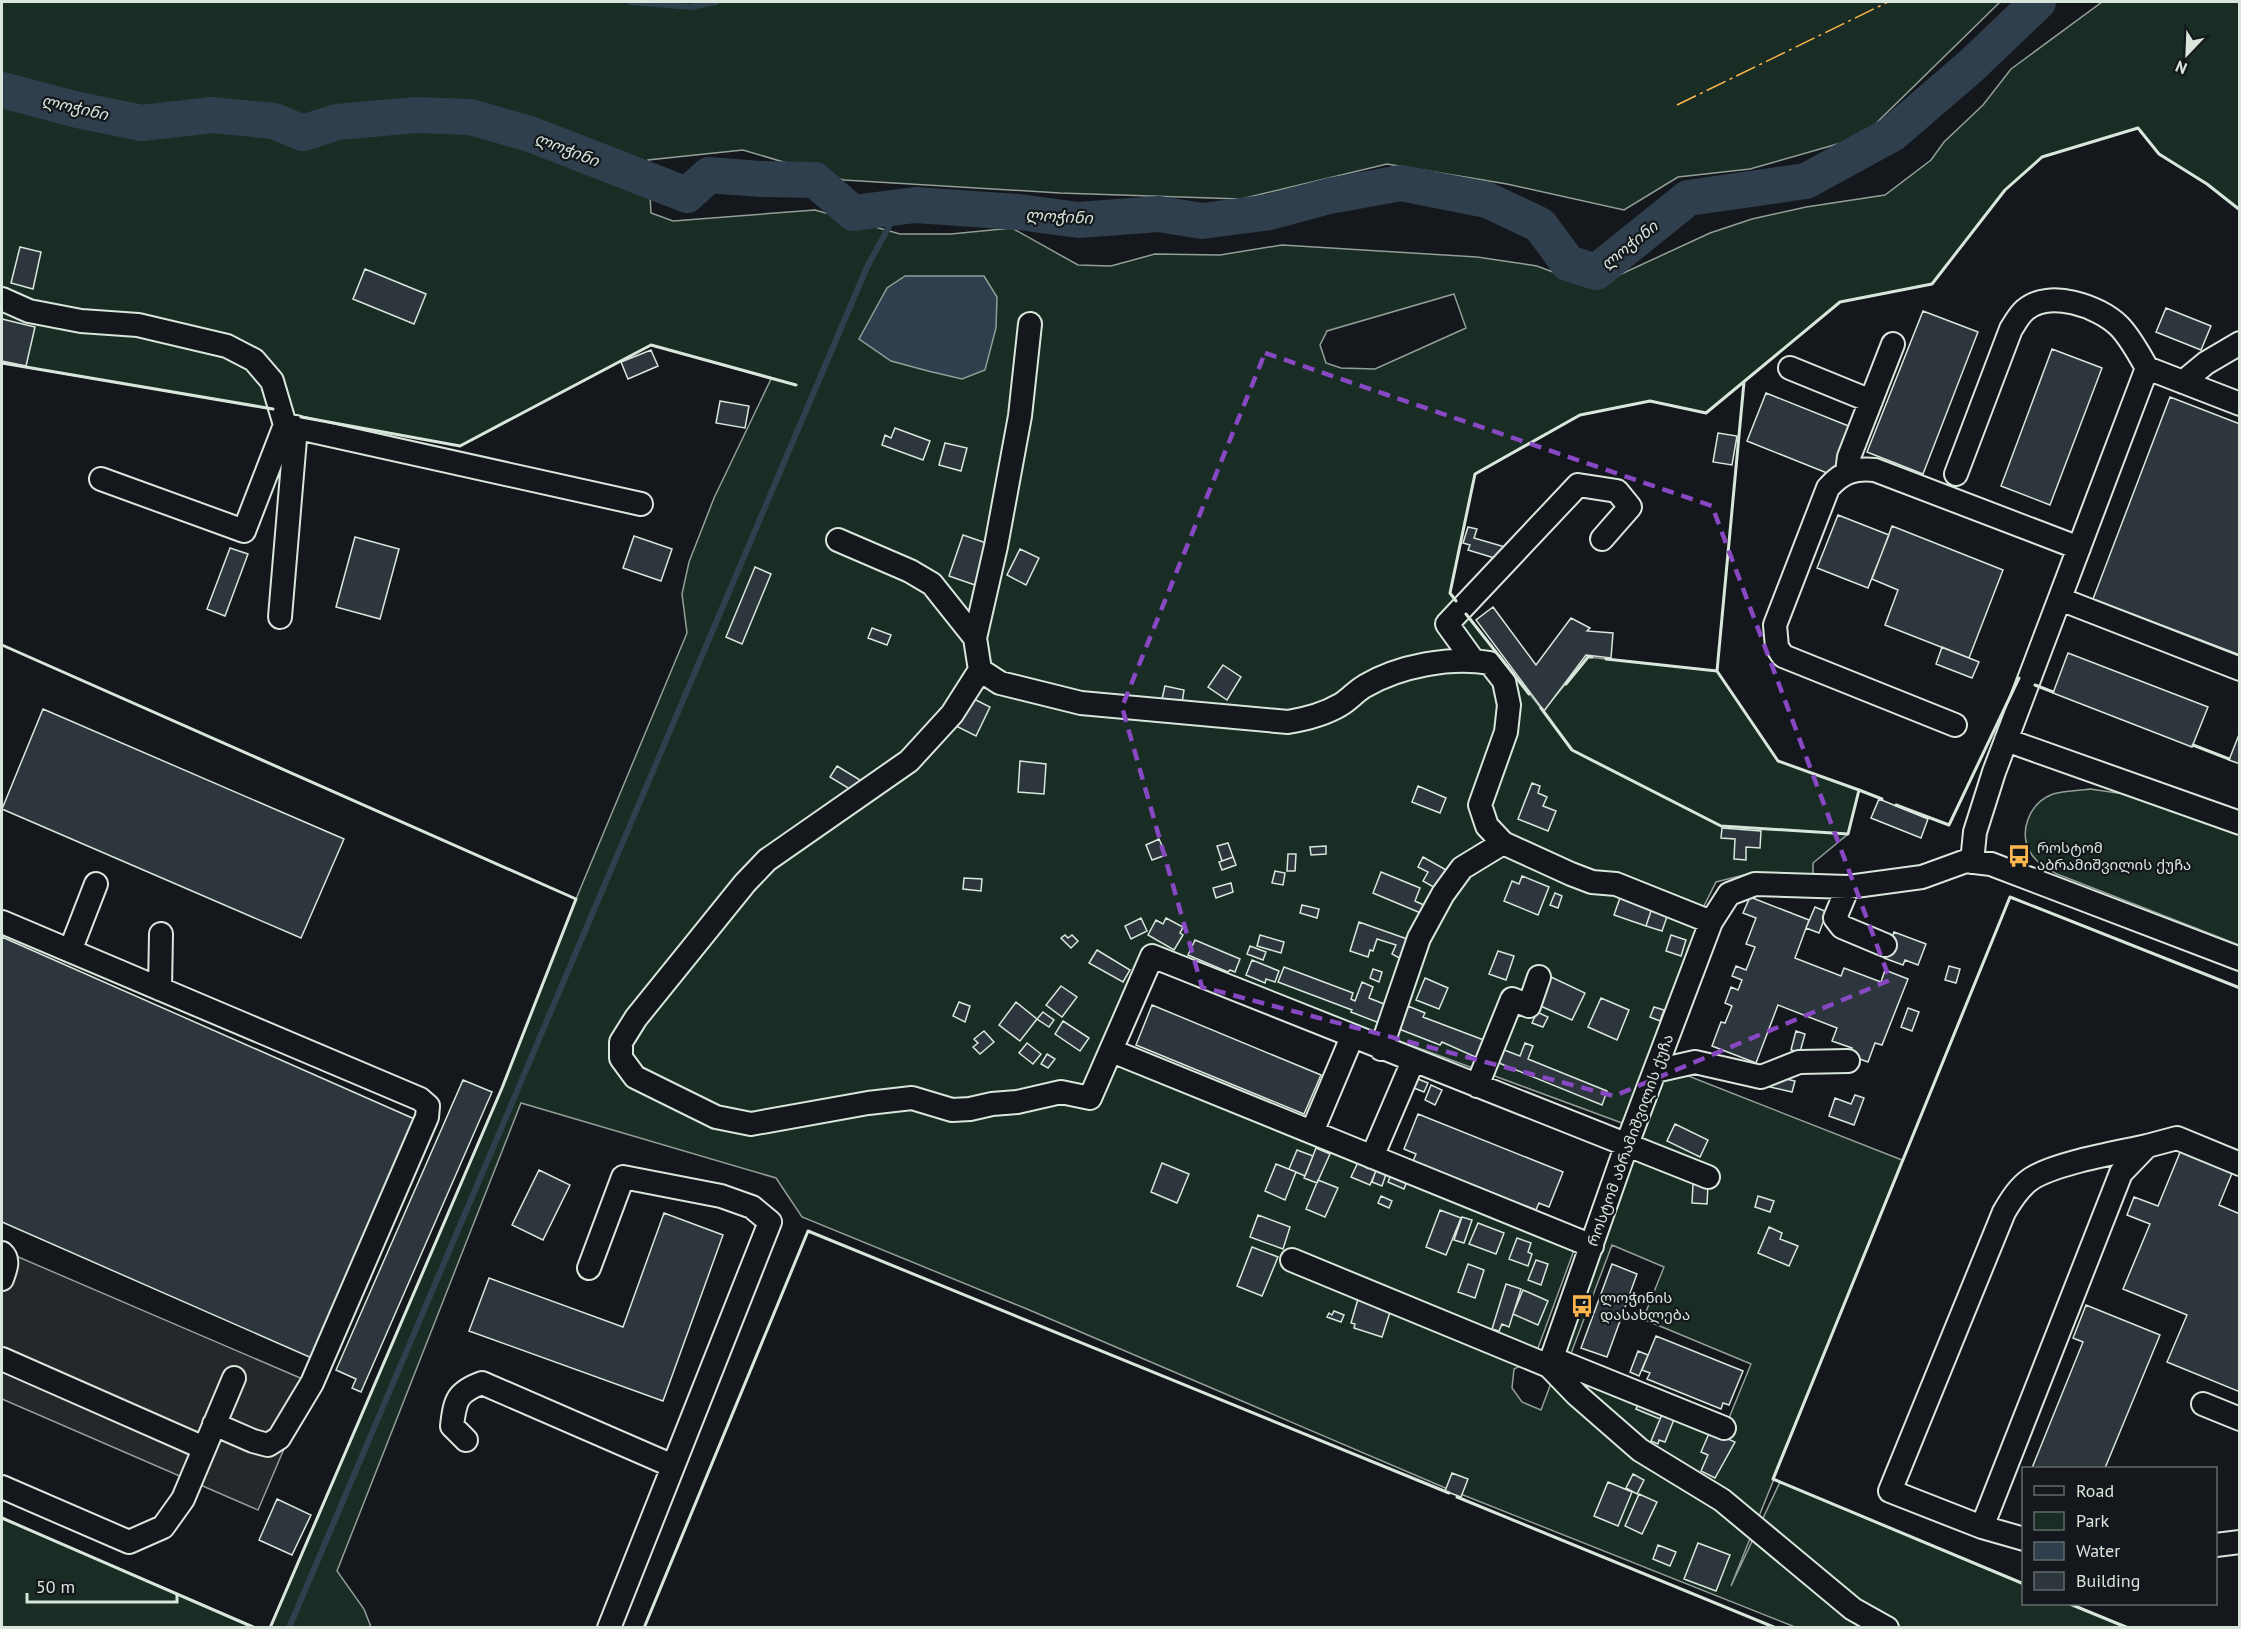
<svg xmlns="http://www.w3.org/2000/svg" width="2241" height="1629" font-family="'PT Sans','Noto Sans Georgian',sans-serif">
<rect width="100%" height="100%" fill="#14181c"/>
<!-- green -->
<path fill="#1a2d24" stroke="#939e99" stroke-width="1.5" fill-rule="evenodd" d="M2,2H2000L1862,137L1750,169L1678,177L1624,210L1507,184L1387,164L1241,199L1060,193L844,180L743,150L648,160L651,213L673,221L815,210L900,234H951L1012,228L1078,265L1111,266L1155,254L1220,255L1282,245L1477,257L1537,266L1577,281L1604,282L1710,233L1752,219L1806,207L1885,195L1931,160L1944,142L1983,105L2011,69L2102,2H2239V210L2207,184L2159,154L2138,128L2042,157L2005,190L1932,284L1840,302L1706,413L1650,401L1580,415L1475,474L1450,593L1543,711L1588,657L1717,671L1778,761L1859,790L1848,834L1813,863V875L1752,873L1716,882L1702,910L1641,1094L1622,1123L1150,949L1097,1052L1577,1242L1534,1359L1514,1369L1512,1388L1522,1402L1541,1410L1668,1068L1902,1160L1731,1586L1780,1482L2023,1584L2024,1604H2070L2128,1627H1795L1443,1487L1027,1309L802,1217L776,1178L521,1103L337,1571L364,1609L371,1627H270L502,1088L576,899L687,633L682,594L689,562L714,498L771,379L651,345L460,446L296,416L276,410L2,363ZM1454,294L1466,328L1375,369L1341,368L1326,363L1320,345L1327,331ZM1612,1245L1664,1267L1643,1319L1751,1364L1729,1418L1570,1356Z
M2090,789L2138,796L2239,834V945L2057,874C2048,869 2038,864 2032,855C2017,833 2029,803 2053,794C2065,790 2079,791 2090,789Z
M2,1518L255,1627H2Z"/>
<!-- parking -->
<path fill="#24282b" stroke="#939e99" stroke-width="1.5" d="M2,1250L312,1383L258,1510L2,1399Z"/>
<!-- water -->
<path fill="#2f3f4d" stroke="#939e99" stroke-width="1.5" d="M905,276H984L997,297L996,328L985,370L962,379L928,371L891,361L859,339L887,288Z"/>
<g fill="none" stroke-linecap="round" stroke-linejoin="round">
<!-- stream -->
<path stroke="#2f3f4d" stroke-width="6" d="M631,2L691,7L716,2
M289,1628L867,267L892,221L915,205"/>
<!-- river -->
<path stroke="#2f3f4d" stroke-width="36" d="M2,90L78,110L142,123L212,115L274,121L303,133L337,122L416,115L470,117L530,134L687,195L709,175L760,179L815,180L853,213L915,205L1019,212L1078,220L1159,214L1202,221L1270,212L1329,196L1401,183L1487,200L1540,225L1568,263L1596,272L1688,198L1806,181L1892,134L1971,66L2038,2"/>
</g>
<!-- building -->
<path fill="#2c363c" stroke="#d8e6dc" stroke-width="1.5" d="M20,247L41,252L33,289L11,283Z
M365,269L426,294L414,324L353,299Z
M2166,308L2211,326L2201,350L2156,332Z
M1923,311L1978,332L1923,474L1867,452Z
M2,319L35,327L26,366L2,361Z
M2052,349L2102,368L2050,505L2001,486Z
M651,350L658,366L628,379L621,362Z
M1766,393L1851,427L1832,475L1747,441Z
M2170,397L2240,424V655L2093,599Z
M720,401L749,406L745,428L716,423Z
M895,428L930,441L923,460L882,445L885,435L891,438Z
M1718,433L1737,436L1732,465L1713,462Z
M945,443L967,448L961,471L939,465Z
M1838,515L1889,535L1868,588L1817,568Z
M1892,526L2003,570L1969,658L1885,625L1898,590L1872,579Z
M1468,527L1477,529L1474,538L1505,547L1501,560L1468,550L1470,545L1463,543Z
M963,535L989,544L975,585L949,576Z
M634,536L672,549L661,581L623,568Z
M355,537L399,549L380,619L336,607Z
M230,548L248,554L225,616L207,609Z
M1020,549L1039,558L1026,585L1007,575Z
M755,567L771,574L742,644L726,637Z
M1493,607L1536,665L1571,618L1590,628L1587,631L1613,633L1611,658L1586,655L1544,711L1476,620Z
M872,628L891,635L887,645L868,638Z
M1942,647L1979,662L1972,678L1936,664Z
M2068,653L2208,707L2192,747L2053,693Z
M1223,665L1241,677L1227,700L1208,687Z
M1165,686L1184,690L1182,703L1162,699Z
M970,697L990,707L976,736L956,726Z
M43,709L344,839L301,938L2,809Z
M2240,732V764L2229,760Z
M1020,761L1046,764L1044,794L1018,792Z
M837,766L860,780L853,791L830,777Z
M1532,783L1540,786L1538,793L1547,797L1543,806L1556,811L1548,831L1518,819Z
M1418,786L1446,798L1440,813L1412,802Z
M1879,799L1928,819L1921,838L1871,818Z
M1722,828L1761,831L1760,848L1746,847V860L1734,859L1735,839L1721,838Z
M1159,839L1166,855L1152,860L1146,845Z
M1228,843L1233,857L1222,861L1217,846Z
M1326,846V854L1311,855L1310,847Z
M1288,854H1296L1295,871H1287Z
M1233,857L1236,865L1222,870L1219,862Z
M1423,857L1448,871L1437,889L1423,881L1428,872L1418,867Z
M1275,871L1285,873L1283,885L1272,883Z
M1381,872L1420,888L1415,901L1426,906L1423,914L1373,893Z
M1522,876L1549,887L1538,915L1504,901L1512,881L1519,884Z
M964,878L982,879L981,891L963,889Z
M1231,883L1233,892L1216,898L1213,888Z
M1555,893L1562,896L1558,908L1550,905Z
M1621,895L1653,905L1646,926L1614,915Z
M1750,897L1809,920L1795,958L1841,976L1844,968L1881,982L1885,970L1908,979L1882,1045L1875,1043L1868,1062L1849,1055L1852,1048L1832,1041L1837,1028L1778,1005L1756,1063L1712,1046L1721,1022L1725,1023L1732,1006L1725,1003L1731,987L1738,990L1742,980L1732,976L1736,966L1746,970L1755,947L1746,944L1756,918L1743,913Z
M1302,905L1319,909L1317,918L1300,913Z
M1653,905L1669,911L1662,931L1646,926Z
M1815,907L1827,912L1819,933L1806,928Z
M1141,918L1147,931L1131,939L1125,926Z
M1166,918L1183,927L1180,933L1183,935L1174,950L1148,935L1156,920L1163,924Z
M1359,922L1410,940L1401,959L1392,954L1396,945L1377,939L1373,951L1370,950L1368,957L1350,951Z
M1894,932L1926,944L1918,965L1905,960L1903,965L1884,958Z
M1065,935L1068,938L1072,935L1078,941L1071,948L1061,938Z
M1260,935L1284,942L1281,953L1257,946Z
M1671,935L1686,940L1681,956L1666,951Z
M2,937L419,1121L314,1359L2,1222Z
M1195,940L1240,959L1235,972L1230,970L1228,972L1188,955Z
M1250,946L1266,952L1263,960L1247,954Z
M1097,950L1130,970L1123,982L1089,963Z
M1498,951L1514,956L1506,980L1489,974Z
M1252,960L1279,971L1275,982L1266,979L1265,983L1246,975Z
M1949,966L1960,969L1956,983L1945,980Z
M1284,967L1353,993L1351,999L1355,1001L1362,982L1373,987L1369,998L1389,1006L1382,1024L1351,1012L1352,1010L1278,982Z
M1373,969L1382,972L1379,982L1370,978Z
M1549,976L1585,993L1572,1020L1536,1004Z
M1425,978L1448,988L1439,1009L1416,1000Z
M1061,986L1077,997L1062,1017L1046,1005Z
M1601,998L1629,1010L1617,1040L1588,1027Z
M959,1002L970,1006L965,1022L953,1016Z
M1016,1002L1037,1019L1020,1041L999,1025Z
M1152,1005L1321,1075L1304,1114L1136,1045Z
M1408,1006L1425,1013L1423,1017L1489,1042L1482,1060L1442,1042L1440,1045L1399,1029Z
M1654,1007L1664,1010L1660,1021L1650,1017Z
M1908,1008L1919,1012L1912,1031L1901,1027Z
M1043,1012L1054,1020L1049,1027L1037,1019Z
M1537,1012L1548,1017L1543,1027L1532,1023Z
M1063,1021L1089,1038L1080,1051L1055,1034Z
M984,1031L994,1042L980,1054L973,1047L978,1043L974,1039Z
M1796,1031L1805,1034L1800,1052L1791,1050Z
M1027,1043L1041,1054L1033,1064L1019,1053Z
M1525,1043L1533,1046L1528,1059L1607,1091L1602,1105L1494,1061L1499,1048L1520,1056Z
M1047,1054L1055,1059L1048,1068L1041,1064Z
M1773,1076L1795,1081L1792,1092L1770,1087Z
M1413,1077L1428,1083L1424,1092L1409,1086Z
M463,1080L492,1092L361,1392L352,1388L356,1379L336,1370Z
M1431,1085L1442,1090L1435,1105L1425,1100Z
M1855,1095L1864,1098L1854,1125L1829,1116L1835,1098L1851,1104Z
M1418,1114L1563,1172L1549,1207L1539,1203L1536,1210L1413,1161L1416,1154L1404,1149Z
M1675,1124L1708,1140L1700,1157L1667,1141Z
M1316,1148L1330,1154L1317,1183L1304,1178Z
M1297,1150L1313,1156L1305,1176L1289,1169Z
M2181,1150L2233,1171L2219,1205L2240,1214V1392L2167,1362L2187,1315L2123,1289L2150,1224L2127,1215L2134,1197L2158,1206Z
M1360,1158L1378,1166L1370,1185L1351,1177Z
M1162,1163L1189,1174L1177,1203L1151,1192Z
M1276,1164L1296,1172L1285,1200L1265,1191Z
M539,1170L570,1185L543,1240L512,1225Z
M1376,1170L1386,1174L1382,1186L1372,1182Z
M1391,1175L1407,1181L1404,1189L1388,1182Z
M1318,1180L1338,1188L1325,1217L1306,1209Z
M1693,1184L1708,1185L1707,1204L1692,1203Z
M1381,1196L1392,1201L1389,1208L1378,1203Z
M1758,1196L1774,1201L1770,1212L1755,1207Z
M1440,1210L1461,1218L1446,1255L1426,1247Z
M664,1213L723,1235L663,1401L469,1331L489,1278L623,1327Z
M1258,1215L1290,1227L1283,1249L1250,1237Z
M1462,1217L1472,1220L1464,1243L1454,1240Z
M1478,1223L1504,1233L1496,1254L1469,1244Z
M1769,1227L1782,1233L1780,1239L1798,1246L1789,1266L1758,1253Z
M1517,1238L1531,1243L1528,1252L1532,1254L1528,1266L1509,1259Z
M1252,1247L1278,1257L1262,1296L1237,1286Z
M1536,1260L1548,1264L1541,1285L1528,1280Z
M1468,1264L1484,1270L1475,1298L1458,1292Z
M1612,1264L1637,1274L1607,1357L1581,1348Z
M1506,1284L1521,1289L1509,1327L1502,1324L1499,1331L1492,1329Z
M1523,1290L1548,1301L1538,1325L1513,1314Z
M1358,1299L1391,1309L1382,1337L1354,1328L1355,1324L1351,1323Z
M2086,1305L2160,1335L2105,1468H2032L2083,1342L2073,1338Z
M1334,1311L1344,1315L1341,1322L1327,1317L1329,1313L1332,1315Z
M1656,1336L1743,1371L1729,1405L1723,1403L1721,1409L1647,1379L1650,1373L1642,1370Z
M1638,1351L1648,1355L1639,1376L1630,1372Z
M1639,1403L1663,1412L1660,1419L1636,1409Z
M1663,1412L1675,1417L1665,1442L1659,1440L1658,1444L1651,1441Z
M1710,1431L1735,1442L1715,1478L1701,1471L1708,1455L1701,1452Z
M1452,1473L1468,1479L1461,1497L1445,1491Z
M1633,1474L1644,1480L1637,1494L1626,1488Z
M1608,1482L1632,1492L1618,1526L1594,1516Z
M1639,1494L1657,1502L1642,1534L1625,1526Z
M277,1499L311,1515L292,1555L259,1540Z
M1698,1543L1730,1555L1716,1591L1684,1579Z
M1658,1545L1676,1552L1670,1566L1653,1559Z"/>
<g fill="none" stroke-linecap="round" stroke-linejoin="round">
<!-- minor casing -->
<g stroke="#d8e6dc" stroke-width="26">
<path id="minor" d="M2,299L29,311L81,321L138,325L227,346L254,360L272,381L285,425L244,531L101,479
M1030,324L1020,416L996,546L975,638L980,670L1000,683L1081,703L1288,722C1306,719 1323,715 1340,705C1349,700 1356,691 1365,686C1399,666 1451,656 1490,663L1504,681L1509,705L1506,732L1480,805L1487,826L1503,843L1571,874L1592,882L1616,884L1711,922
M1790,368L1871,401
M2147,368L2240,404
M2183,382L2206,363L2240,343
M285,425L641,504
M1847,472L1849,457L1893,344
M1956,474L2011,329C2015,323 2019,315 2025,310C2049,289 2099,306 2119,326C2130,337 2139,354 2147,368
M838,540L910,571L932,584L975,638
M2060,599L2240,669
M280,617L296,427
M1473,660L1447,624L1578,485L1617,491L1630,507L1602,539
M980,670L952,714L909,761L767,860L745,883L636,1018L621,1042V1058L635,1077L716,1117L751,1124L868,1103L912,1098L952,1110L970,1109L992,1104L1017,1102L1061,1092L1090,1098L1152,956L1708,1177
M1955,725L1783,656L1777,647L1775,625L1828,488C1842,472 1854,468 1875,470L2079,548
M2006,740L2240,823
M1972,862L1975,832L1994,772L2147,368
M1848,887L1835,918L1842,927L1885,945
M2,922L420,1099L428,1106L427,1117L312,1383L279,1438L268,1445L253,1441L214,1424
M70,951L96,884
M160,989L161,934
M1381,1049L1419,938L1443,894L1462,868L1503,843
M1112,1051L1592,1246
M1655,1071L1695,1062L1761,1077L1799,1062L1848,1061
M1477,1086L1512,999L1529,1006L1539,977
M1312,1132L1352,1037
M1372,1157L1413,1061
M2,1253C10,1260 5,1270 2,1279
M1292,1260L1549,1366L1577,1395L1640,1450L1722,1500L1853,1609L1887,1628
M589,1268L623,1177L721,1196L752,1207L770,1222L609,1628
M1551,1358L1724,1428
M2,1359L204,1448
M1549,1366L1627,1144L1711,922L1729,894L1755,884L1848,887L1922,877L1966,861L1991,864L2240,959
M2203,1404L2240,1419
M466,1440L452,1426C455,1400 457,1392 482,1383L673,1466
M2,1487L129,1542L163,1527L183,1499L234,1378
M1982,1527L1890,1491L2004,1212C2011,1200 2019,1187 2031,1179C2055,1163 2116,1153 2147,1146
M2024,1539L1982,1527L2121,1173L2147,1146L2177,1138L2240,1164
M2216,1545L2240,1542"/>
</g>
<!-- minor -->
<use href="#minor" stroke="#14181c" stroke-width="22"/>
<!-- wall -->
<path stroke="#d8e6dc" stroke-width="3" d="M2,363L273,409
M301,417L460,446L651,345L796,385
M1456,601L1450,593L1475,474L1580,415L1650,401L1706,413L1840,302L1932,284L2005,190L2042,157L2138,128L2159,154L2207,184L2240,210
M1466,614L1529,694
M2,645L576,899L502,1088L270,1628
M1606,659L1717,671L1778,761L1859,790
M1717,671L1744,382
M1566,684L1588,657H1592
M2035,685L2053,692
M1541,708L1572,750L1721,826L1848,834L1859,790L1882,799
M2193,745L2229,759
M1896,805L1949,825L2019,678
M1457,1497L1776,1628
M2,1518L255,1628
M2024,1584L1773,1479L2010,897L2240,988
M2070,1604L2128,1628
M644,1628L808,1231L1449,1493"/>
<!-- power -->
<path stroke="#ffb74d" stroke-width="1.5" stroke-dasharray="21 4.5 3 4.5" stroke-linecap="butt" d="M1677,105L1888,2"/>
</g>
<!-- marked area -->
<path fill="none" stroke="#8948c3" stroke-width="4.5" stroke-dasharray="12 8" stroke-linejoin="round" d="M1265,353L1712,506L1890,980L1614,1096L1202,987L1122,707Z"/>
<!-- icons -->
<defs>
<g id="bus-bare" transform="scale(1.8)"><path d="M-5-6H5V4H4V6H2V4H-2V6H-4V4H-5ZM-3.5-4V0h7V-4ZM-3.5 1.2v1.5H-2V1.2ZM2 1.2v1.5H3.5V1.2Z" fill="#ffb74d" stroke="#14181c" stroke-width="2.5" paint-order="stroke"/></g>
</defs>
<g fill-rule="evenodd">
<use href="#bus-bare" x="2019" y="856"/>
<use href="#bus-bare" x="1582" y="1306"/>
</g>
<g text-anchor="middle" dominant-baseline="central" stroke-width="4.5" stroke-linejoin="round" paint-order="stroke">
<!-- poi labels -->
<g font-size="15" fill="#d8e6dc" stroke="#14181c" text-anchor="start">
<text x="2037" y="847">როსტომ<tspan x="2037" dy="17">აბრამიშვილის ქუჩა</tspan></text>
<text x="1600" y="1297">ლოჭინის<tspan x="1600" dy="17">დასახლება</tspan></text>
</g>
<!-- street labels -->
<g font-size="15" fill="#d8e6dc" stroke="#14181c">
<text transform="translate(1630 1140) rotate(-70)">როსტომ აბრამიშვილის ქუჩა</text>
</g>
<!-- water labels -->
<g font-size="16" font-style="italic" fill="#d8e6dc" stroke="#14181c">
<text transform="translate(75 107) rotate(13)">ლოჭინი</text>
<text transform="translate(567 149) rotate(21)">ლოჭინი</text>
<text transform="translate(1059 216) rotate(3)">ლოჭინი</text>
<text transform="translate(1629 245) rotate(-39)">ლოჭინი</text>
</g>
</g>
<!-- border -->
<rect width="2241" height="1629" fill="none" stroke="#d8e6dc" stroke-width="6"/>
<!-- legend -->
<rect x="2022" y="1467" width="195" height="138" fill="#14181c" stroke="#626a69" stroke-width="1.5"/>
<rect x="2034" y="1486" width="30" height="9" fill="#14181c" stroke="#626a69" stroke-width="1.5"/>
<text x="2076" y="1497" font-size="18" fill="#d8e6dc">Road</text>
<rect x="2034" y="1512" width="30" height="18" fill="#1a2d24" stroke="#626a69" stroke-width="1.5"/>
<text x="2076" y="1527" font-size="18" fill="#d8e6dc">Park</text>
<rect x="2034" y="1542" width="30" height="18" fill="#2f3f4d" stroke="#626a69" stroke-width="1.5"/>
<text x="2076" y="1557" font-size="18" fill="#d8e6dc">Water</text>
<rect x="2034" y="1572" width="30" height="18" fill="#2c363c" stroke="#626a69" stroke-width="1.5"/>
<text x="2076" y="1587" font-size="18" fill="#d8e6dc">Building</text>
<!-- north arrow -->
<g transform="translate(2187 54) rotate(203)" stroke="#14181c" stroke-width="4.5" paint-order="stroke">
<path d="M0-4.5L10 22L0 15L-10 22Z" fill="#d8e6dc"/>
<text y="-9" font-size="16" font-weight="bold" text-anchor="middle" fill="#d8e6dc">N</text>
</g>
<!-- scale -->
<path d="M27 1593v9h150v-9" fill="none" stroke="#d8e6dc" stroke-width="3"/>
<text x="36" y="1593" font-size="18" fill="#d8e6dc" stroke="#14181c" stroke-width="4.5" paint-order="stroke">50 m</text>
</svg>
